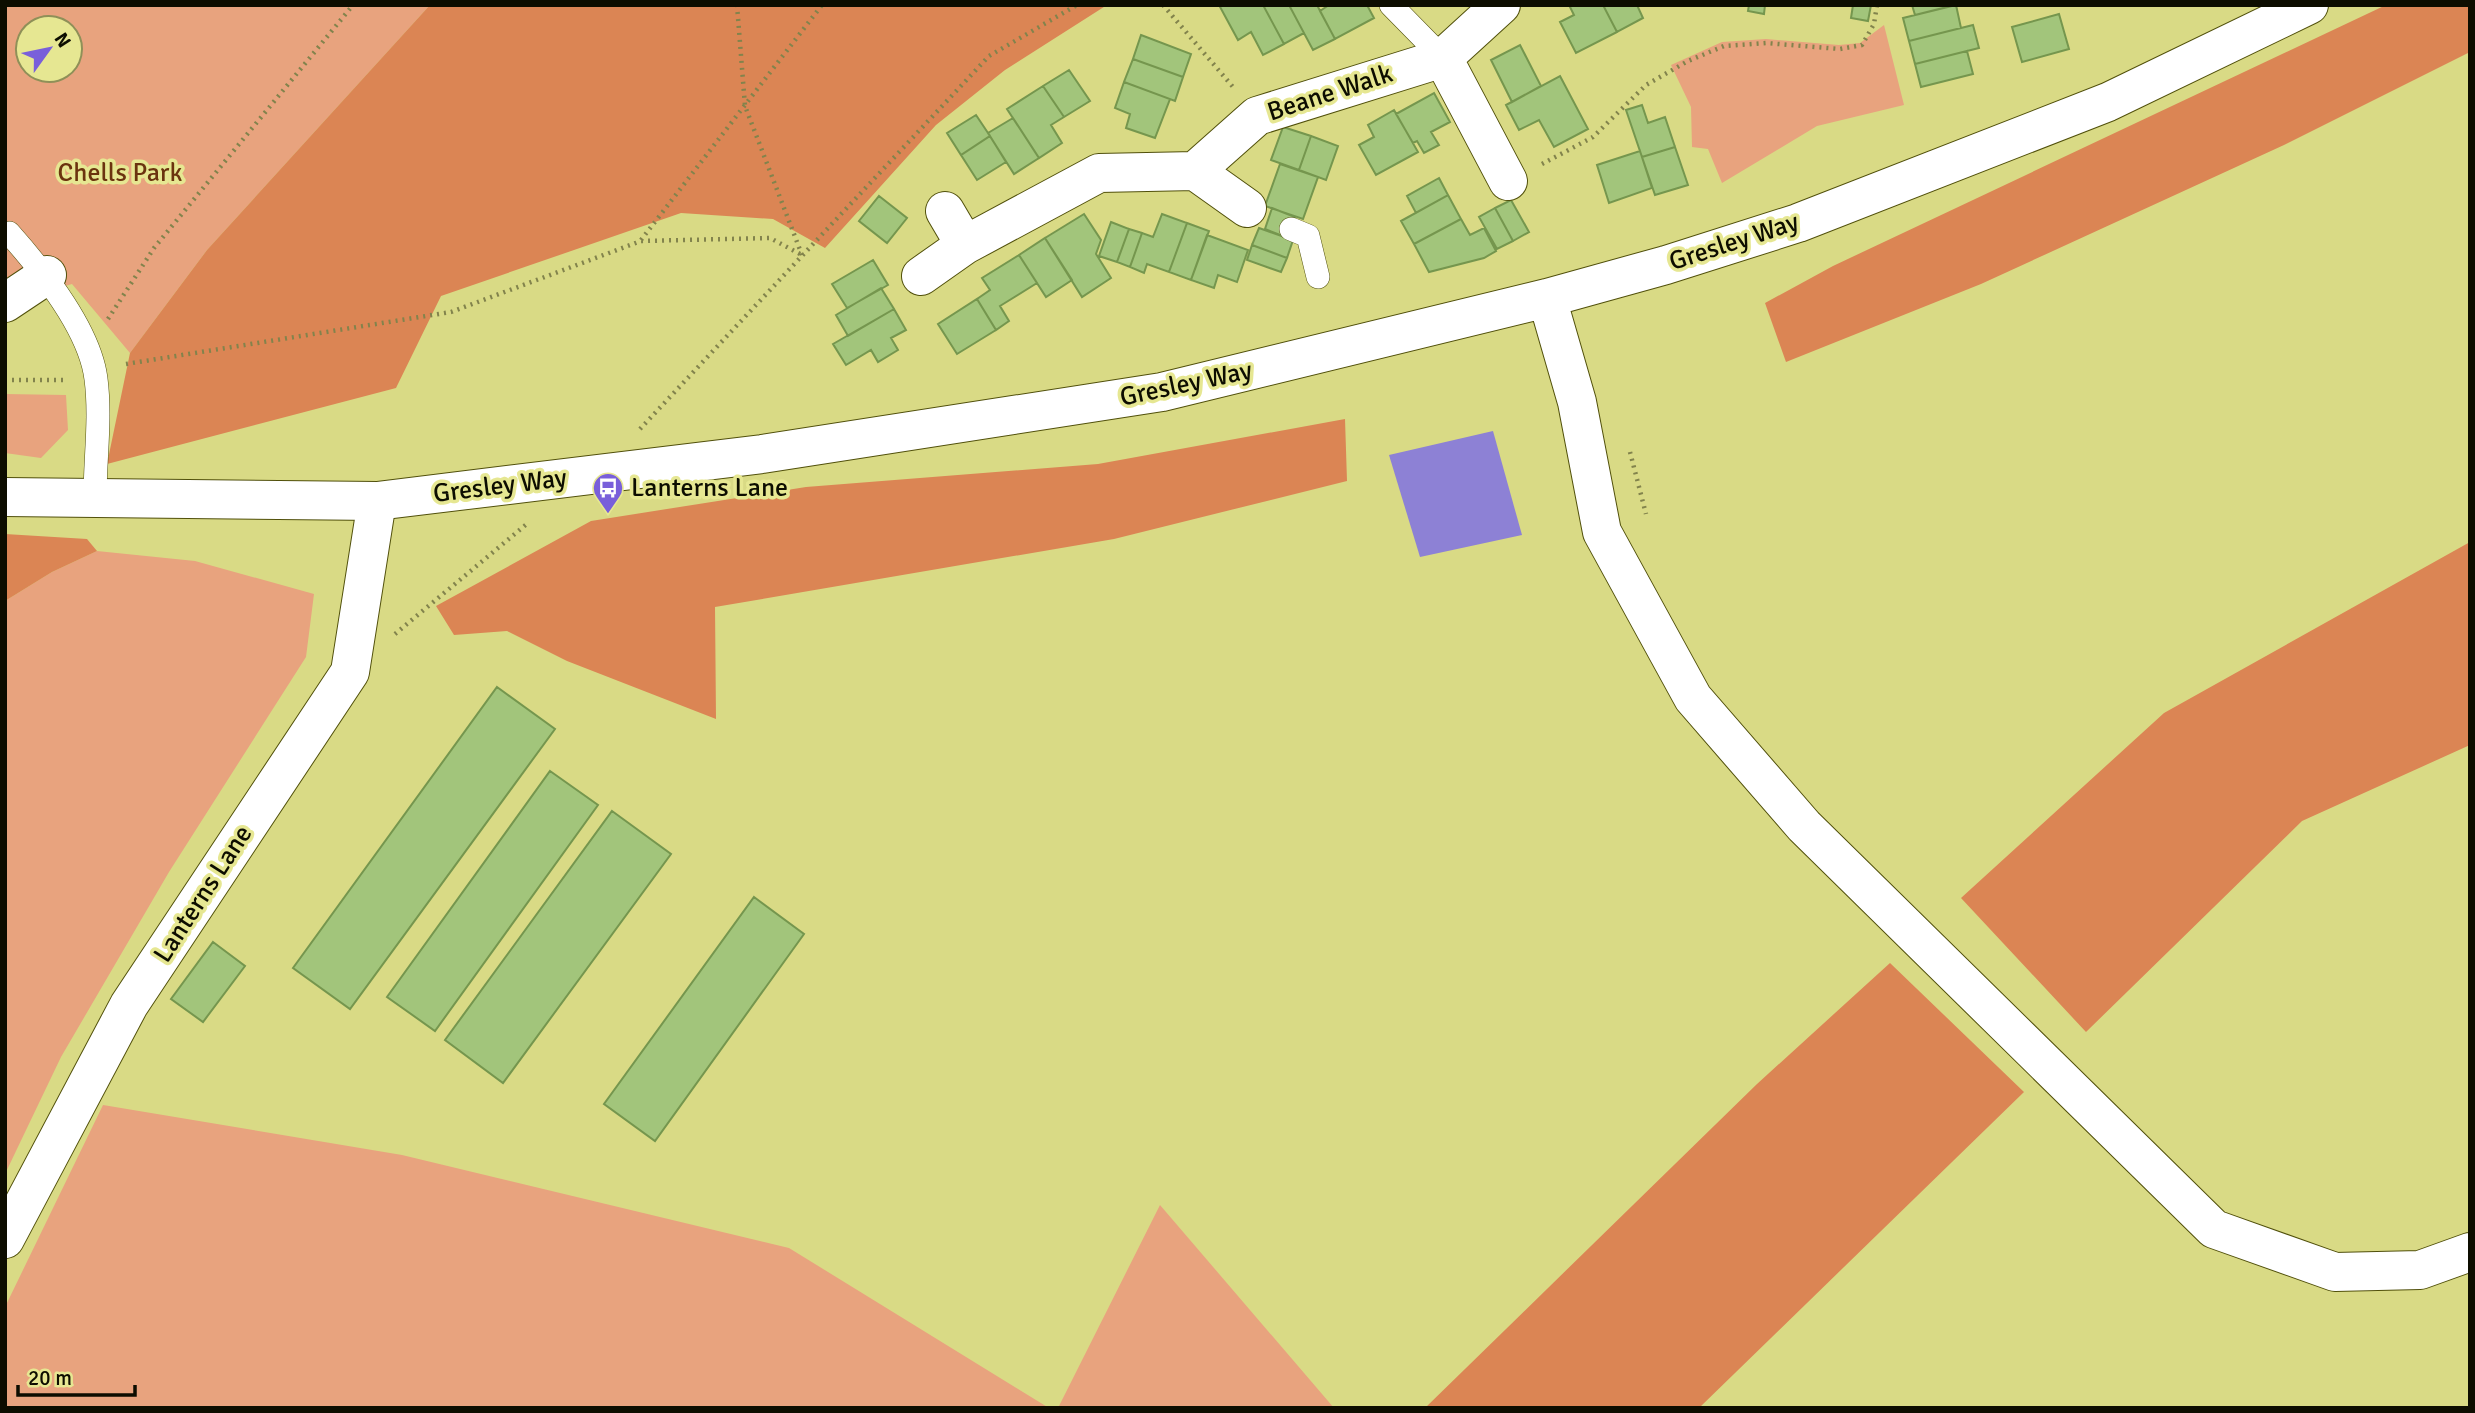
<svg xmlns="http://www.w3.org/2000/svg" width="2475" height="1413" font-family="Signika,sans-serif">
<rect width="100%" height="100%" fill="#d9da85"/>
<!-- green -->
<path fill="#e8a37e" fill-rule="evenodd" d="M5,5H430L207,250L130,353L72,284L5,304ZM28,28H70V70H28Z
M1884,25L1904,105L1817,126L1722,183L1708,149L1692,147L1691,107L1671,65L1722,42L1766,39L1839,45L1860,43Z
M5,394L66,395L68,430L41,458L5,453Z
M97,551L195,561L314,594L306,657L169,872L61,1057L5,1174V601L52,572Z
M103,1105L402,1155L789,1248L1049,1408H5L6,1305Z
M1160,1205L1334,1408H1058Z"/>
<!-- forest -->
<path fill="#db8554" d="M430,5H1107L1005,70L936,125L825,248L773,219L681,213L441,296L396,388L107,464L130,353L207,250Z
M2386,5H2470V52L2284,145L1981,284L1786,362L1765,303L1833,266Z
M1345,419L1347,481L1114,539L715,607L716,719L567,661L507,631L454,635L436,606L591,521L806,487L1098,464Z
M5,534L87,539L97,551L52,572L5,601Z
M2470,542V745L2302,821L2086,1032L1961,898L2164,713Z
M1890,963L2024,1092L1699,1408H1425L1757,1084Z"/>
<!-- water -->
<path fill="#8d81d5" d="M1493,431L1522,535L1420,557L1389,455Z"/>
<!-- building -->
<path fill="#a2c57b" stroke="#75964e" stroke-width="2" d="M1219,5H1263L1284,44L1263,55L1251,32L1238,40Z
M1263,5H1289L1304,33L1284,44Z
M1289,5H1317L1335,39L1313,50Z
M1329,5H1367L1374,18L1335,39L1320,11Z
M1569,5H1603L1617,32L1576,53L1560,22L1574,15Z
M1603,5H1637L1643,18L1617,32Z
M1749,5H1765L1764,14L1748,11Z
M1853,5H1871L1868,21L1851,18Z
M1912,5H1955L1915,15Z
M1956,5L1961,28L1909,41L1903,18Z
M2059,14L2069,49L2022,62L2012,27Z
M1973,25L1979,48L1915,64L1909,41Z
M1141,35L1191,54L1183,77L1133,59Z
M1520,45L1541,86L1512,102L1491,60Z
M1967,51L1973,74L1921,87L1915,64Z
M1133,59L1183,77L1175,101L1124,82Z
M1069,70L1090,101L1064,117L1043,86Z
M1560,76L1588,129L1554,147L1539,120L1519,130L1506,105Z
M1124,82L1170,99L1155,138L1126,128L1130,114L1115,108Z
M1043,86L1064,117L1051,125L1062,143L1039,158L1007,109Z
M1434,93L1450,122L1431,132L1439,145L1424,153L1417,141L1413,143L1396,114Z
M1642,105L1648,123L1665,117L1675,147L1642,157L1626,110Z
M1394,110L1418,152L1376,175L1359,145L1374,137L1368,125Z
M976,115L990,136L961,155L947,133Z
M1013,118L1039,158L1014,174L988,133Z
M1283,127L1311,136L1299,170L1271,160Z
M990,136L1006,162L977,180L961,155Z
M1311,136L1338,146L1326,180L1299,170Z
M1675,147L1688,185L1655,195L1642,157Z
M1640,151L1652,188L1609,203L1597,165Z
M1280,164L1318,177L1303,219L1265,206Z
M1439,178L1448,195L1416,213L1407,196Z
M1448,195L1461,219L1414,244L1401,221Z
M879,196L907,218L887,243L859,221Z
M1511,200L1529,232L1513,241L1495,208Z
M1272,208L1295,217L1288,238L1265,229Z
M1495,208L1513,241L1497,249L1479,217Z
M1084,214L1101,240L1096,254L1111,278L1082,297L1045,238Z
M1162,214L1187,223L1169,272L1147,264L1144,273L1130,267L1142,233L1153,237Z
M1461,219L1470,235L1484,228L1496,251L1484,258L1429,272L1414,244Z
M1111,222L1129,229L1117,262L1099,256Z
M1187,223L1209,231L1191,280L1169,272Z
M1259,228L1293,240L1287,258L1252,245Z
M1129,229L1142,233L1130,267L1117,262Z
M1207,235L1248,250L1237,282L1218,275L1214,288L1191,280Z
M1045,238L1072,280L1046,297L1019,255Z
M1252,245L1287,258L1281,272L1247,260Z
M1019,255L1037,283L1000,306L1009,321L996,330L977,299L990,290L982,278Z
M873,260L888,285L847,308L832,284Z
M881,288L894,309L848,336L836,315Z
M977,299L996,330L957,354L938,324Z
M894,309L906,330L891,338L898,350L878,362L871,350L846,365L833,344Z
M497,687L555,729L350,1009L293,968Z
M550,771L598,805L435,1031L387,997Z
M612,811L671,854L503,1083L445,1040Z
M754,897L804,934L655,1141L604,1104Z
M213,942L245,966L203,1022L171,999Z"/>
<g fill="none" stroke-linecap="round" stroke-linejoin="round">
<!-- lane casing -->
<g stroke="#51500b" stroke-width="24">
<path id="lane" d="M1391,5L1443,58
M1291,229L1308,236L1318,277
M9,233C41,269 90,330 96,379C101,418 95,459 95,498"/>
</g>
<!-- street casing -->
<g stroke="#51500b" stroke-width="40">
<path id="street" d="M1443,58L1508,181
M1195,171L1247,208
M945,211L965,245
M921,276L965,245L1099,173L1195,171L1257,116L1443,58L1501,5
M5,303L47,275
M5,1239L129,1005L350,672L377,501"/>
</g>
<!-- secondary casing -->
<g stroke="#51500b" stroke-width="40">
<path id="secondary" d="M1547,298L1577,402L1602,532L1693,698L1804,826L2214,1229L2335,1272L2420,1270L2470,1252
M5,497L377,501L762,454L1162,392L1547,298L1666,265L1798,223L2108,102L2309,5"/>
</g>
<!-- path -->
<path stroke="#82834c" stroke-width="4.5" stroke-dasharray="2 5" stroke-linecap="butt" d="M737,5L745,106L802,255
M1163,5L1233,87
M1542,164L1593,137L1646,85L1688,61L1724,46L1766,43L1840,49L1862,45L1874,24L1877,5
M641,240L822,5
M108,319L154,248L353,5
M126,364L451,312L641,241L770,238L802,255
M5,380H64
M640,429L989,56L1077,5
M1630,452L1646,514
M395,634L528,523"/>
<!-- lane -->
<use href="#lane" stroke="#fff" stroke-width="23"/>
<!-- street -->
<use href="#street" stroke="#fff" stroke-width="38"/>
<!-- secondary -->
<use href="#secondary" stroke="#fff" stroke-width="38"/>
</g>
<!-- icons -->
<defs>
<g id="bus-pin" transform="scale(1.575)"><path d="M0 17L-7.5 6A9.5 9.5 0 1 1 7.5 6Z" fill="#795fda" stroke="#e6e792"/><path d="M-5-6H5V4H4V6H2V4H-2V6H-4V4H-5ZM-3.5-4V0h7V-4ZM-3.5 1.2v1.5H-2V1.2ZM2 1.2v1.5H3.5V1.2Z" fill="#fff"/></g>
</defs>
<g fill-rule="evenodd">
<use href="#bus-pin" x="608" y="488"/>
</g>
<g text-anchor="middle" dominant-baseline="central" stroke-width="7" stroke-linejoin="round" paint-order="stroke">
<!-- street labels -->
<g font-size="26" fill="#0d0d00" stroke="#e6e792">
<text transform="translate(1330 93) rotate(-18)">Beane Walk</text>
<text transform="translate(1734 242) rotate(-18)">Gresley Way</text>
<text transform="translate(1186 384) rotate(-12)">Gresley Way</text>
<text transform="translate(500 486) rotate(-7)">Gresley Way</text>
<text transform="translate(203 894) rotate(-57)">Lanterns Lane</text>
</g>
<!-- park labels -->
<g font-size="26" fill="#6b330f" stroke="#e6e792">
<text x="120" y="173">Chells Park</text>
</g>
<!-- poi labels -->
<g font-size="26" fill="#0d0d00" stroke="#e6e792" text-anchor="start">
<text x="631" y="488">Lanterns Lane</text>
</g>
</g>
<!-- border -->
<rect width="2475" height="1413" fill="none" stroke="#0d0d00" stroke-width="14"/>
<!-- north arrow -->
<g transform="translate(49 49) rotate(57)"><circle r="33" fill="#e6e792" stroke="#8f9058" stroke-width="2"/>
<path d="M0-5L12 26L0 18L-12 26Z" fill="#795fda"/>
<text y="-10" font-size="19" font-weight="bold" text-anchor="middle" fill="#0d0d00">N</text>
</g>
<!-- scale -->
<path d="M18 1385v10h117v-10" fill="none" stroke="#0d0d00" stroke-width="3.5"/>
<text x="28" y="1385" font-size="21" fill="#0d0d00" stroke="#e6e792" stroke-width="5" paint-order="stroke">20 m</text>
</svg>
